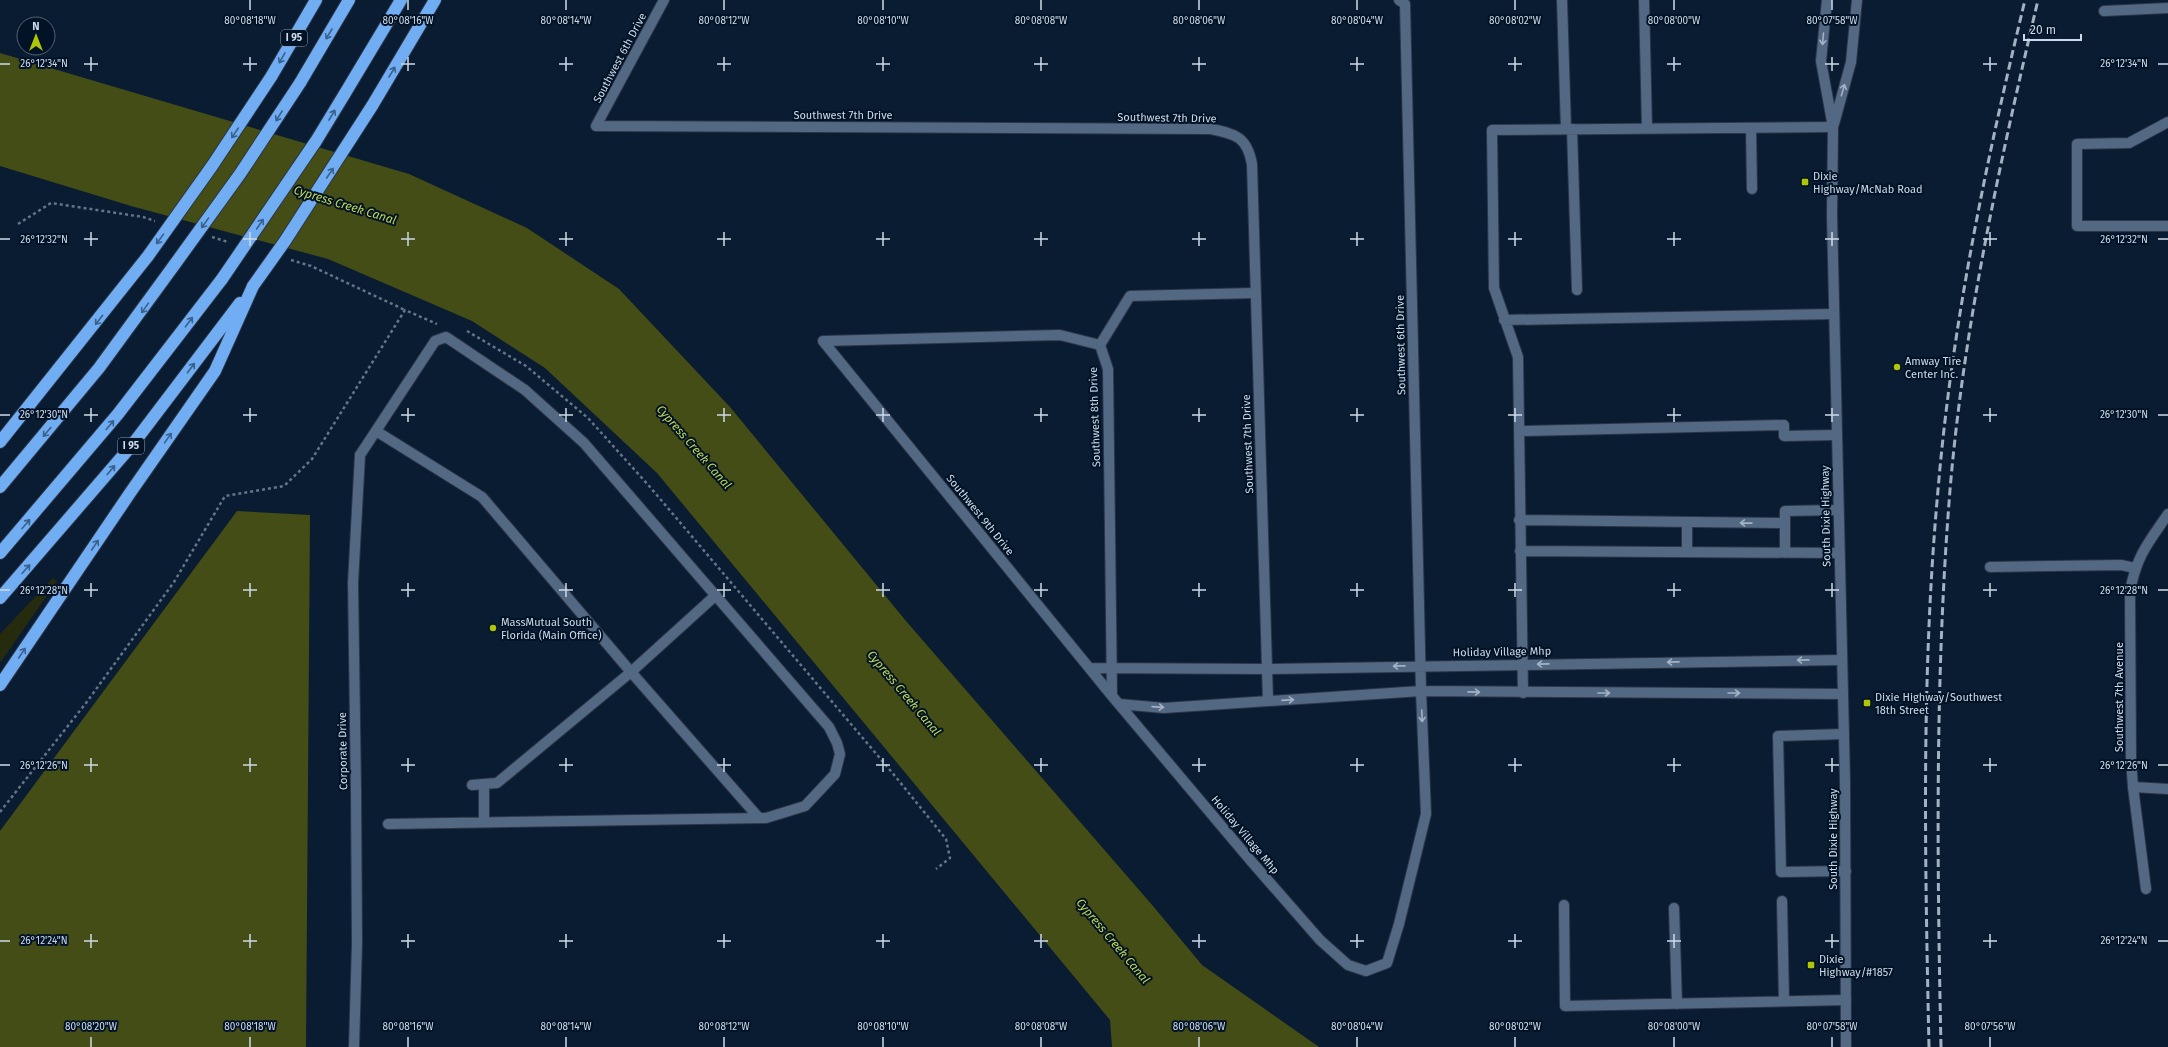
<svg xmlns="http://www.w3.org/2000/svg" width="2168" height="1047" font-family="'Fira Sans',sans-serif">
<rect width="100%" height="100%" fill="#091c32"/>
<!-- green -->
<path fill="#262b0d" d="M53,578L57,581L0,663V634Z"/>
<!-- water -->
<path fill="#444d15" d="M0,53L409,174L527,228L619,289L730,407L906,621L1153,906L1202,965L1319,1047H1112L1110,1020L657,473L545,368L472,321L328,259L131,206L0,166Z
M237,511L310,515L306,1047H0V831Z"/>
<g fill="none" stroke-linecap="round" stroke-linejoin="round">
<!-- service casing -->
<g stroke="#2d3547" stroke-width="12">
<path id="service" d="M1562,0L1566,129
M1644,0L1647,128
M2104,11L2168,8
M2168,122L2129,143L2077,144V226H2168
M1751,128L1752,189
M1572,129L1577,290
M1504,320L1834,314
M1100,345L1130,296L1255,293
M376,431L482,497L631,672L759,818
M1519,431L1784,425V436L1836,435
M360,455L435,341L446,337L525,390L584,443L829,727L837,743L840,754L835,774L805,806L766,818L388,824
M1519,520L1785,523
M1687,522V551
M1520,551L1839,553
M1785,553V511L1838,510
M1990,567L2121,565L2135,568
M1523,693L1518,357L1494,288L1492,130L1833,127
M1844,734L1778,736L1781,872L1846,871
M472,785L497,783L631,672L716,595
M2133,787L2168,789
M484,822V784
M1782,901L1784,1001
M1564,905L1565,1006L1846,1000
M1674,908L1677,1004"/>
</g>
<!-- minor casing -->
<g stroke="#2d3547" stroke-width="12">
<path id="minor" d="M664,0L596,126L1211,129C1236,134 1247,137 1252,164L1268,701
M1399,0L1405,4L1421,691L1843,694
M823,341L1112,696L1251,861L1320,940L1348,965L1366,971L1387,963L1399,924L1426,814L1421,691L1164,708L1119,704
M823,341L1060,335L1100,345L1108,369L1112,696
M1090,668L1267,669L1842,660
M2146,889L2133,787L2131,759L2130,591C2137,555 2148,543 2168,514
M354,1047L357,943L356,791L353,583L360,455"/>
</g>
<!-- secondary casing -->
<g stroke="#2d3547" stroke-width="12">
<path id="secondary" d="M1827,0L1821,61L1833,127L1832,216L1845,781L1846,1047
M1834,124L1851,62L1857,0"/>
</g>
<!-- motorway casing -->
<g stroke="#2d3547" stroke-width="14">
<path id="motorway" d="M271,77L316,0
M300,83L349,0
M344,95L401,0
M372,106L435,0
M0,442L148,256
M0,487L99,368L175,264
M0,553L118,414L222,279
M0,598L133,444L240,303
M0,685L130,493L215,371L253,286"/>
</g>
<!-- path -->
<path stroke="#657587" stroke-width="2.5" stroke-dasharray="3 3" stroke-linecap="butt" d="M18,224L51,203L143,217L155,221
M212,237L228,242
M291,260L311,266L405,310
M467,331L526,366L588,418L650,487L895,776L946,839L950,858L936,869
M0,812L86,703L174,582L225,496L284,486L312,459L405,310L437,324"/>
<!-- service -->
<use href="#service" stroke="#536983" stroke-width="10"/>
<!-- minor -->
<use href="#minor" stroke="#536983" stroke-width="10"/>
<!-- secondary -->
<use href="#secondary" stroke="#536983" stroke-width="10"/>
<!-- motorway -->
<use href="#motorway" stroke="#71adf2" stroke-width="12"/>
<!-- rail -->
<path stroke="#a3b1c1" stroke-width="3" stroke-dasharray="8 4" stroke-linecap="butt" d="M1929,1047C1925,861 1921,676 1938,490C1952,324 1986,162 2025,0
M1941,1047C1937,861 1935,676 1950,490C1964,324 2000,162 2038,0"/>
<!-- motorway-bridge casing -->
<g stroke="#2d3547" stroke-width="14" stroke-linecap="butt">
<path id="motorway-bridge" d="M148,256L212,166L271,77
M175,264L240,174L300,83
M222,279L316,141L344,95
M253,286L285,241L372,106"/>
</g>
<!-- motorway-bridge -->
<use href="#motorway-bridge" stroke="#71adf2" stroke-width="12"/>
</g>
<!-- one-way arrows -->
<defs><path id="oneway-shaft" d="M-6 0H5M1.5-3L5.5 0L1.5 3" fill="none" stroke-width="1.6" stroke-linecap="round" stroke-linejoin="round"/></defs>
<g stroke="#3a608c">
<use href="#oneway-shaft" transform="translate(329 34) rotate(121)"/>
<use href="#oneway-shaft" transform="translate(282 58) rotate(120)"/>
<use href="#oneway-shaft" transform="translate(392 72) rotate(-59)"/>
<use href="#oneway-shaft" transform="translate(332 115) rotate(-59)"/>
<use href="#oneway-shaft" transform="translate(279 116) rotate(122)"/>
<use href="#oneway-shaft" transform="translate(235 133) rotate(124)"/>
<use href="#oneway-shaft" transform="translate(330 173) rotate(-56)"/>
<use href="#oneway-shaft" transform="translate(205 223) rotate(126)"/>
<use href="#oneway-shaft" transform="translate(260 224) rotate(-56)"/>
<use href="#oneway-shaft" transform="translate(160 239) rotate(126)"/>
<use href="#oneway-shaft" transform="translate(145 308) rotate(125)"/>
<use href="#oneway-shaft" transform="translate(99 320) rotate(128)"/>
<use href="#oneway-shaft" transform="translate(189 322) rotate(-53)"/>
<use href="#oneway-shaft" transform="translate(191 368) rotate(-53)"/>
<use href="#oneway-shaft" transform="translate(110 425) rotate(-50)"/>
<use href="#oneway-shaft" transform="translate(47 432) rotate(130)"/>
<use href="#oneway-shaft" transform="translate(168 438) rotate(-55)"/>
<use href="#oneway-shaft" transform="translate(111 470) rotate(-50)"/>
<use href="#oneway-shaft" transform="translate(26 524) rotate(-49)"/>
<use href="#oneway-shaft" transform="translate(95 545) rotate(-56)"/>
<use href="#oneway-shaft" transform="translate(26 569) rotate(-48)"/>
<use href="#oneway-shaft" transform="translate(22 653) rotate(-56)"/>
</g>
<g stroke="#a3b2c5">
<use href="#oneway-shaft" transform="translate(1823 39) rotate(95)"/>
<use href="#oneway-shaft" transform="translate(1843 90) rotate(-74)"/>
<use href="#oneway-shaft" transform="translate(1746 523) rotate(-179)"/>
<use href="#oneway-shaft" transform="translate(1803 660) rotate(179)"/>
<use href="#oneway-shaft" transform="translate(1673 662) rotate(179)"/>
<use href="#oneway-shaft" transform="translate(1543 664) rotate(179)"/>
<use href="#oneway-shaft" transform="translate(1399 666) rotate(179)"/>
<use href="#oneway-shaft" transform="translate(1474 692) rotate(1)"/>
<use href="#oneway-shaft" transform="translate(1604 693)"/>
<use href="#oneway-shaft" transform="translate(1734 693)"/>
<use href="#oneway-shaft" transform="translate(1288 700) rotate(-4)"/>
<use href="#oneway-shaft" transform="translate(1158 707) rotate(4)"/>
<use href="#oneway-shaft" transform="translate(1422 716) rotate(88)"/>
</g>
<!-- ticks -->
<path fill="none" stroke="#cedae9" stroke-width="1.5" d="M250,0V10M408,0V10M566,0V10M724,0V10M883,0V10M1041,0V10M1199,0V10M1357,0V10M1515,0V10M1674,0V10M1832,0V10M91,57V71M250,57V71M408,57V71M566,57V71M724,57V71M883,57V71M1041,57V71M1199,57V71M1357,57V71M1515,57V71M1674,57V71M1832,57V71M1990,57V71M0,64H10M84,64H98M243,64H257M401,64H415M559,64H573M717,64H731M876,64H890M1034,64H1048M1192,64H1206M1350,64H1364M1508,64H1522M1667,64H1681M1825,64H1839M1983,64H1997M2158,64H2168M91,232V246M250,232V246M408,232V246M566,232V246M724,232V246M883,232V246M1041,232V246M1199,232V246M1357,232V246M1515,232V246M1674,232V246M1832,232V246M1990,232V246M0,239H10M84,239H98M243,239H257M401,239H415M559,239H573M717,239H731M876,239H890M1034,239H1048M1192,239H1206M1350,239H1364M1508,239H1522M1667,239H1681M1825,239H1839M1983,239H1997M2158,239H2168M91,408V422M250,408V422M408,408V422M566,408V422M724,408V422M883,408V422M1041,408V422M1199,408V422M1357,408V422M1515,408V422M1674,408V422M1832,408V422M1990,408V422M0,415H10M84,415H98M243,415H257M401,415H415M559,415H573M717,415H731M876,415H890M1034,415H1048M1192,415H1206M1350,415H1364M1508,415H1522M1667,415H1681M1825,415H1839M1983,415H1997M2158,415H2168M91,583V597M250,583V597M408,583V597M566,583V597M724,583V597M883,583V597M1041,583V597M1199,583V597M1357,583V597M1515,583V597M1674,583V597M1832,583V597M1990,583V597M0,590H10M84,590H98M243,590H257M401,590H415M559,590H573M717,590H731M876,590H890M1034,590H1048M1192,590H1206M1350,590H1364M1508,590H1522M1667,590H1681M1825,590H1839M1983,590H1997M2158,590H2168M91,758V772M250,758V772M408,758V772M566,758V772M724,758V772M883,758V772M1041,758V772M1199,758V772M1357,758V772M1515,758V772M1674,758V772M1832,758V772M1990,758V772M0,765H10M84,765H98M243,765H257M401,765H415M559,765H573M717,765H731M876,765H890M1034,765H1048M1192,765H1206M1350,765H1364M1508,765H1522M1667,765H1681M1825,765H1839M1983,765H1997M2158,765H2168M91,934V948M250,934V948M408,934V948M566,934V948M724,934V948M883,934V948M1041,934V948M1199,934V948M1357,934V948M1515,934V948M1674,934V948M1832,934V948M1990,934V948M0,941H10M84,941H98M243,941H257M401,941H415M559,941H573M717,941H731M876,941H890M1034,941H1048M1192,941H1206M1350,941H1364M1508,941H1522M1667,941H1681M1825,941H1839M1983,941H1997M2158,941H2168M91,1037V1047M250,1037V1047M408,1037V1047M566,1037V1047M724,1037V1047M883,1037V1047M1041,1037V1047M1199,1037V1047M1357,1037V1047M1515,1037V1047M1674,1037V1047M1832,1037V1047M1990,1037V1047"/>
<!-- markers -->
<g fill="#afc506" stroke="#021327" stroke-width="1.5">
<rect x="1801" y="178" width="8" height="8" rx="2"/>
<circle cx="1897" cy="367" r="4"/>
<circle cx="493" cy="628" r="4"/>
<rect x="1863" y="699" width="8" height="8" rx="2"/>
<rect x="1807" y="961" width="8" height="8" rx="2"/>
</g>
<g text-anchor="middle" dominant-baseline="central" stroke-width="4" stroke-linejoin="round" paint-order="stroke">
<!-- shield labels -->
<g fill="#021327" stroke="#919eaf" stroke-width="1">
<rect x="281" y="30" width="26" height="16" rx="3"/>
<rect x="118" y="438" width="26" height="16" rx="3"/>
</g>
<g font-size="10" font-weight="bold" fill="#cedae9">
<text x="294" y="38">I 95</text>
<text x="131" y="446">I 95</text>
</g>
<!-- street labels -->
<g font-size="11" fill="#cedae9" stroke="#021327">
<text transform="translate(620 58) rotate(-62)">Southwest 6th Drive</text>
<text x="843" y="115">Southwest 7th Drive</text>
<text transform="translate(1167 118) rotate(1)">Southwest 7th Drive</text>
<text transform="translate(1401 345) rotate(-91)">Southwest 6th Drive</text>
<text transform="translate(1095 417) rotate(-92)">Southwest 8th Drive</text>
<text transform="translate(1248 444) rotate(-92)">Southwest 7th Drive</text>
<text transform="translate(980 515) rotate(51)">Southwest 9th Drive</text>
<text transform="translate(1826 516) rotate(-91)">South Dixie Highway</text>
<text transform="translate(1502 652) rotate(-1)">Holiday Village Mhp</text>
<text transform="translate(2119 697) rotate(-90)">Southwest 7th Avenue</text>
<text transform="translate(343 751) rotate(-91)">Corporate Drive</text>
<text transform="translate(1245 835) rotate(50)">Holiday Village Mhp</text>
<text transform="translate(1833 839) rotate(-90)">South Dixie Highway</text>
</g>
<!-- poi labels -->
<g font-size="11" fill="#cedae9" stroke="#021327" text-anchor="start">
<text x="1813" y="176">Dixie<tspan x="1813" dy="13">Highway/McNab Road</tspan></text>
<text x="1905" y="361">Amway Tire<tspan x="1905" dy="13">Center Inc.</tspan></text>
<text x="501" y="622">MassMutual South<tspan x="501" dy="13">Florida (Main Office)</tspan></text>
<text x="1875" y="697">Dixie Highway/Southwest<tspan x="1875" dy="13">18th Street</tspan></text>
<text x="1819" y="959">Dixie<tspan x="1819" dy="13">Highway/#1857</tspan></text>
</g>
<!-- water labels -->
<g font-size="12" font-style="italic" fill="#c2d851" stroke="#021327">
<text transform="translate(345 205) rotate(17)">Cypress Creek Canal</text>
<text transform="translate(694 447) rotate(49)">Cypress Creek Canal</text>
<text transform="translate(904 693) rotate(50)">Cypress Creek Canal</text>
<text transform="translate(1113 941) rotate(50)">Cypress Creek Canal</text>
</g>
</g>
<g font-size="10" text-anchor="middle" fill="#cedae9" stroke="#021327" stroke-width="4" stroke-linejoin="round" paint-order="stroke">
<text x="250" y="24">80°08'18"W</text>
<text x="408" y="24">80°08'16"W</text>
<text x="566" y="24">80°08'14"W</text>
<text x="724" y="24">80°08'12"W</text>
<text x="883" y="24">80°08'10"W</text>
<text x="1041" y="24">80°08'08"W</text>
<text x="1199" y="24">80°08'06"W</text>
<text x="1357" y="24">80°08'04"W</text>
<text x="1515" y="24">80°08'02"W</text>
<text x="1674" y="24">80°08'00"W</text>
<text x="1832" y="24">80°07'58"W</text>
<text x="44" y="67">26°12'34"N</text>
<text x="2124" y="67">26°12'34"N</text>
<text x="44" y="243">26°12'32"N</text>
<text x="2124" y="243">26°12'32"N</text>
<text x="44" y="418">26°12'30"N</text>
<text x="2124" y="418">26°12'30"N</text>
<text x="44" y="594">26°12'28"N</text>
<text x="2124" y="594">26°12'28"N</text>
<text x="44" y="769">26°12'26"N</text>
<text x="2124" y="769">26°12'26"N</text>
<text x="44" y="944">26°12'24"N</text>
<text x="2124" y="944">26°12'24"N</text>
<text x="91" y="1030">80°08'20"W</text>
<text x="250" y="1030">80°08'18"W</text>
<text x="408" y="1030">80°08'16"W</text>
<text x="566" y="1030">80°08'14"W</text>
<text x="724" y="1030">80°08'12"W</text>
<text x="883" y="1030">80°08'10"W</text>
<text x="1041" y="1030">80°08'08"W</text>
<text x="1199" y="1030">80°08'06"W</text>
<text x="1357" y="1030">80°08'04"W</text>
<text x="1515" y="1030">80°08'02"W</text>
<text x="1674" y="1030">80°08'00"W</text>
<text x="1832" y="1030">80°07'58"W</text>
<text x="1990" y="1030">80°07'56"W</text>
</g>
<!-- north arrow -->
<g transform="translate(36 36)"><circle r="19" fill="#021327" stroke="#546375"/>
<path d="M0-3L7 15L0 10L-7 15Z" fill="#afc506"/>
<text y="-6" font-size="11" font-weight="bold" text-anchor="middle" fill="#cedae9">N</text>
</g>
<!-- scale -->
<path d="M2024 34v6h57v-6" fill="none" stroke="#cedae9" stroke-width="2"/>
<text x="2030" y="34" font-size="12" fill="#cedae9" stroke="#021327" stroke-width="3" paint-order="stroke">20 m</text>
</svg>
